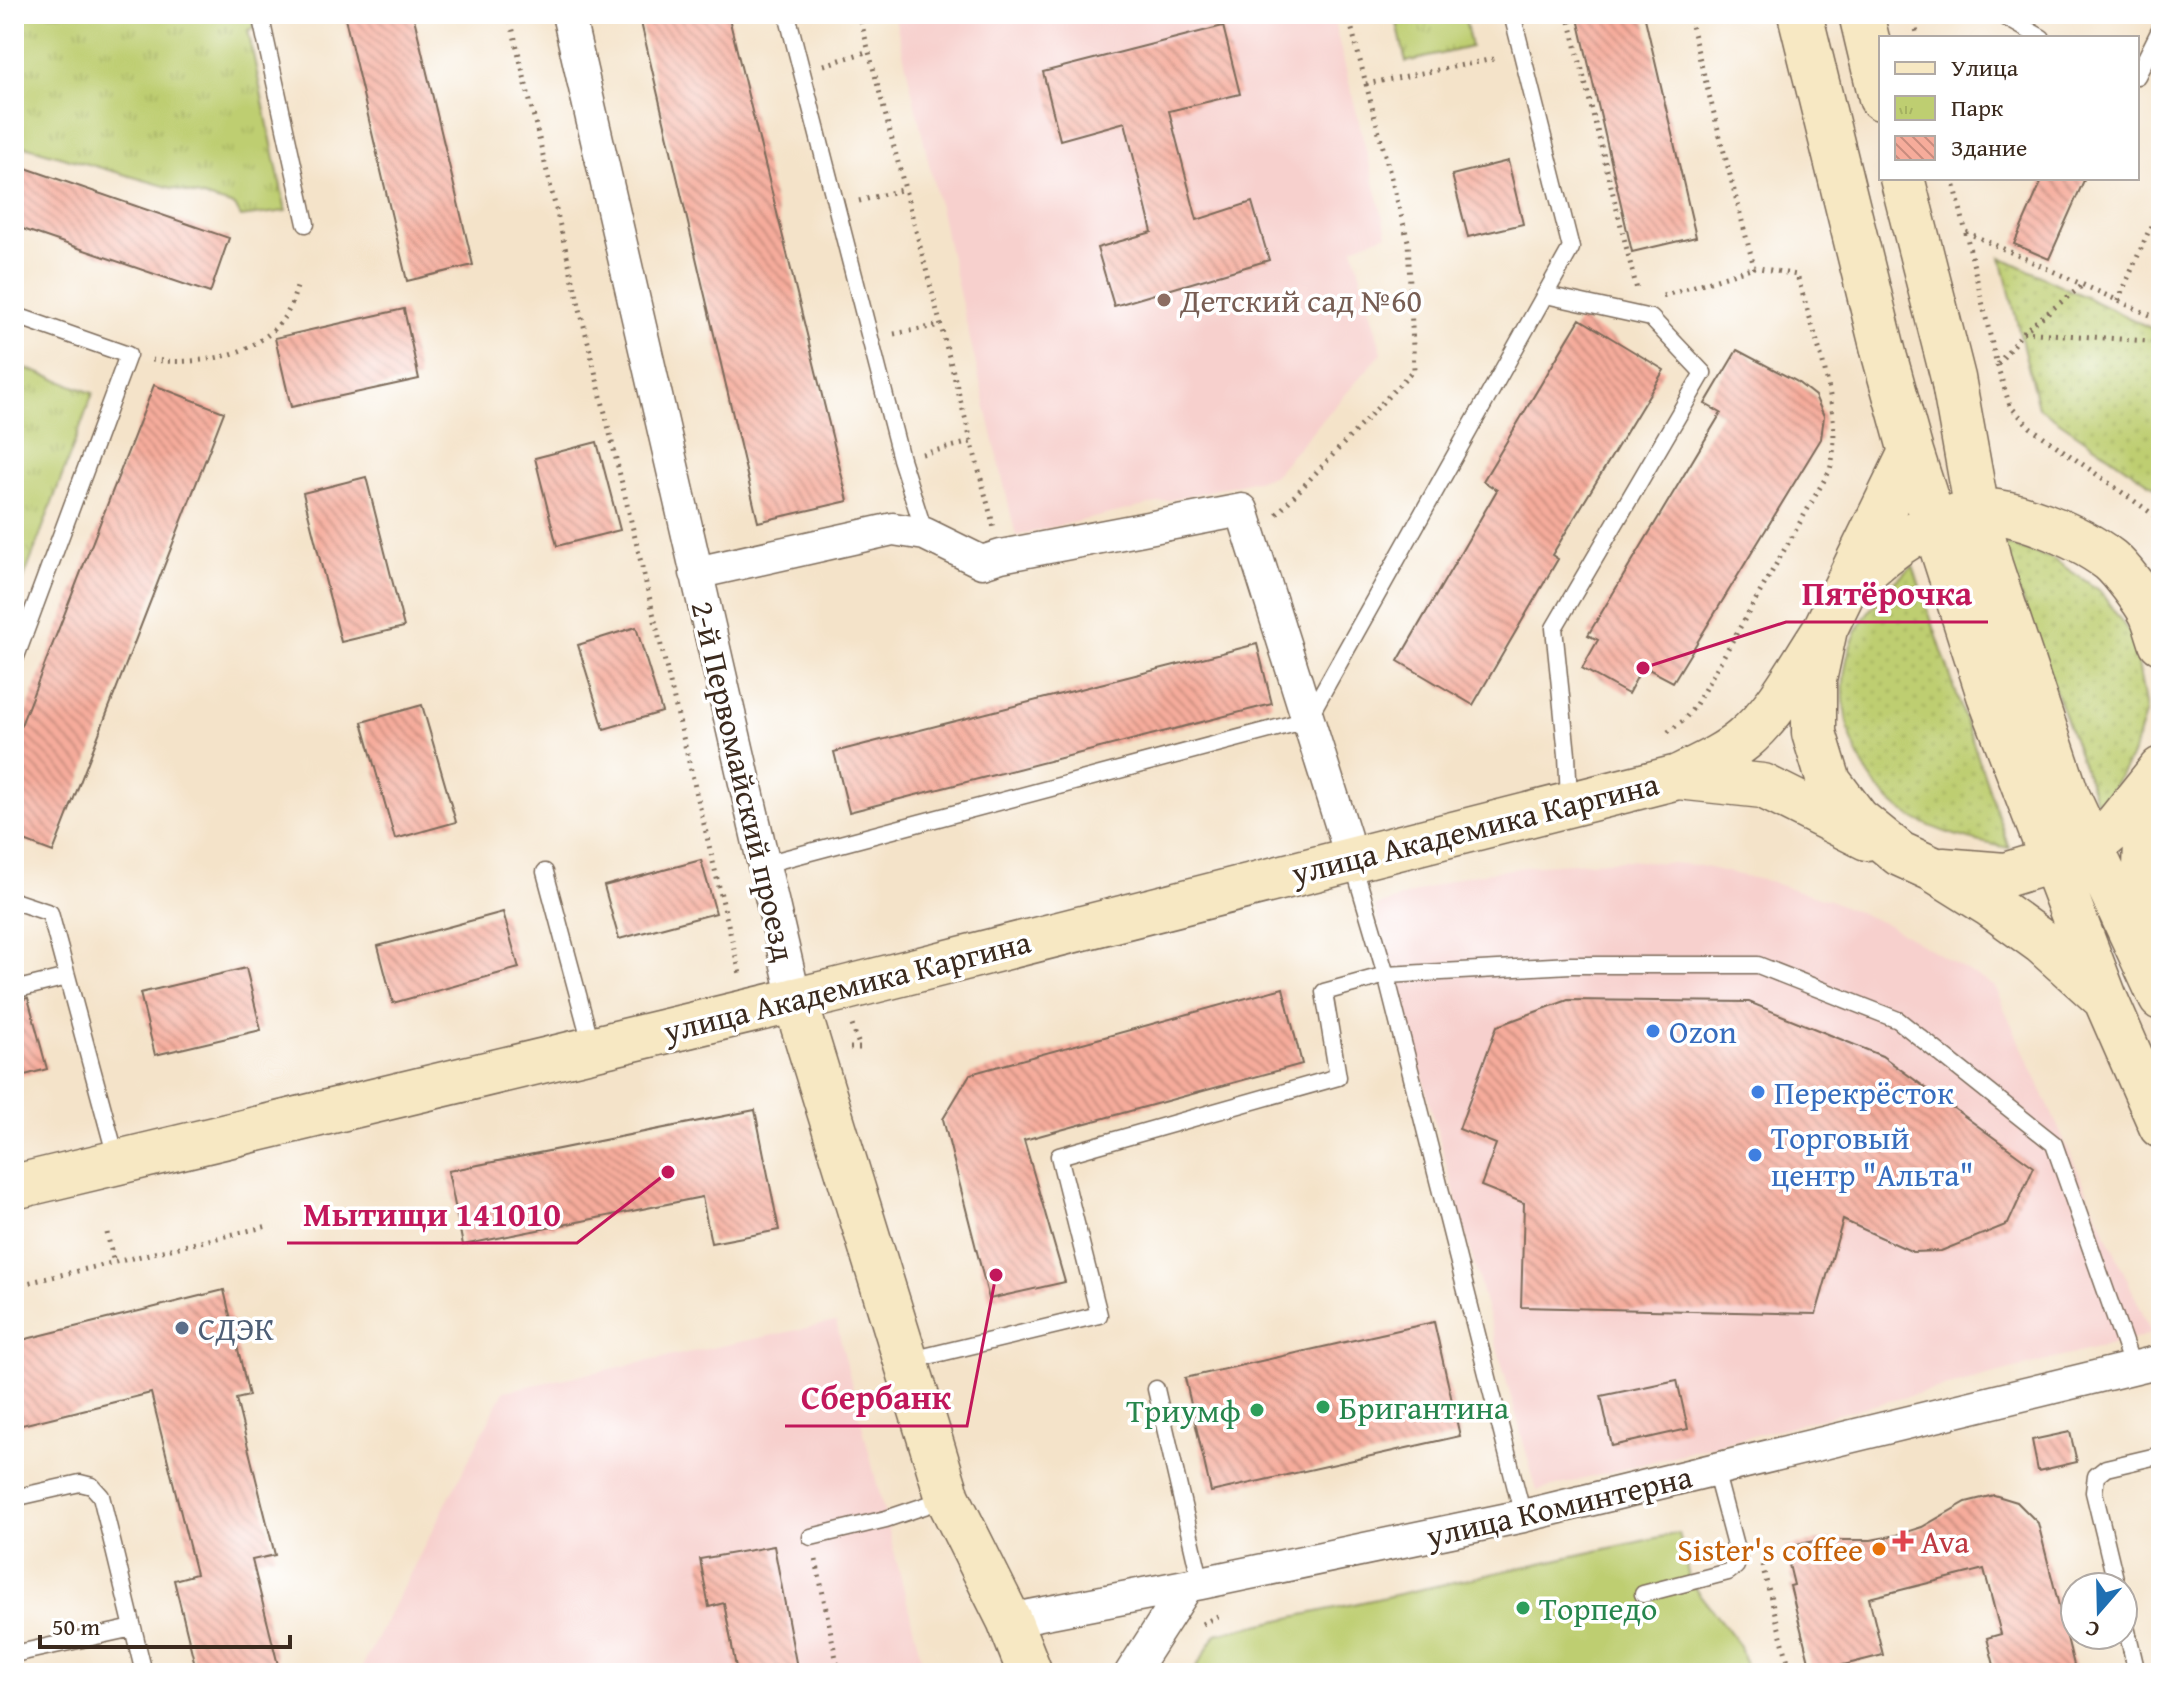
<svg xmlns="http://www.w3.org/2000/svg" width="2175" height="1687" font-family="'Gentium Book Plus',serif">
<defs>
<pattern id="grass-dots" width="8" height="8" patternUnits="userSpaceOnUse" patternTransform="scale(2)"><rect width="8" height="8" fill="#bece71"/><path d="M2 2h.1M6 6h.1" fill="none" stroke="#a4b161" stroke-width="1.8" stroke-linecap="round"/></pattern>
<pattern id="park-tufts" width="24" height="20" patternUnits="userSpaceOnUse" patternTransform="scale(2)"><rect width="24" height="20" fill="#bece71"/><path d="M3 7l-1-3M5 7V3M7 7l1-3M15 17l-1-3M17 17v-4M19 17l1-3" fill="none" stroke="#a4b161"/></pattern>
<pattern id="building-back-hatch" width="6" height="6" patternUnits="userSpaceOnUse" patternTransform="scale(2)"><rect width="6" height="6" fill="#f6ac9b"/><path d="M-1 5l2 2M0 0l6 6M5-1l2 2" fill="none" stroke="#c88c7e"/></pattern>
</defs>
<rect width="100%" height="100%" fill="#fff"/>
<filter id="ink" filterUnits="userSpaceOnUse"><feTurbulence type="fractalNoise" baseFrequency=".0125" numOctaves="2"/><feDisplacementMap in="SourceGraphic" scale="16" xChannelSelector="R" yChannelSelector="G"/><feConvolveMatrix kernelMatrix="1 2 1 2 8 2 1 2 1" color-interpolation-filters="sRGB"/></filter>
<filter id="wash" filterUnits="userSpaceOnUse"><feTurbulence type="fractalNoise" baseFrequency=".006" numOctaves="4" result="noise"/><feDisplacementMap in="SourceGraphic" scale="32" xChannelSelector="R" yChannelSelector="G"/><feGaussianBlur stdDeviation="1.8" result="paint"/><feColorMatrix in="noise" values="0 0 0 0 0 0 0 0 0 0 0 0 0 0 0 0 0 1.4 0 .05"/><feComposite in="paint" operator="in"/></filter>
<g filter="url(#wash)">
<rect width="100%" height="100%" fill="#f4e3c9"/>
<!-- built -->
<path fill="#f7d0cd" d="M894,14H1332L1387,234L1353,247L1382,353L1273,476L1016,536Z
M1625,860L1696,865L1766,881L1829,900L1890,926L1994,986L2152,1334L1537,1491L1375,907L1463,876L1539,865Z
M836,1322L925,1673H359L504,1391Z"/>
<!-- grass -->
<path fill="url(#grass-dots)" stroke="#7c7c48" stroke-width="2" d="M2001,257L2161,333V491L2038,407Z
M2001,543L2051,558L2099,590L2134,639L2146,711L2132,756L2099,809Z
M1913,566L2009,848C1975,841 1941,834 1910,816C1848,778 1823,683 1863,620C1876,599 1894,582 1913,566Z"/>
<!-- park -->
<path fill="url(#park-tufts)" stroke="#7c7c48" stroke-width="2" d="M14,14H251L254,28L248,30L286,211L241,217L235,206L14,143Z
M1395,14H1464L1471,47L1406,62Z
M14,364L93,393L14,605Z"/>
<!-- garden -->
<path fill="#bece71" stroke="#7c7c48" stroke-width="2" d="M1679,1533L1690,1582L1740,1646L1747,1673H1193L1216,1634Z"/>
<g id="blocks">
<!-- building -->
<path fill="url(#building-back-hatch)" d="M344,14H413L473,265L407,281Z
M639,14H728L848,501L758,522Z
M1577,14H1644L1696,237L1632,252Z
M1223,26L1240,94L1169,111L1197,220L1252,202L1269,260L1114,306L1097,248L1152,232L1125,122L1060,140L1043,72Z
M1508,161L1523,224L1468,237L1452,175Z
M14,164L229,238L210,293L14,226Z
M2043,178H2085L2049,259L2014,244Z
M404,309L419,379L291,407L275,338Z
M1580,319L1664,370L1552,555L1558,559L1473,705L1398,661L1497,490L1483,481Z
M1737,350L1796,381L1815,396L1824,416L1821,439L1673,682L1643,666L1628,694L1582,668L1598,640L1588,635L1721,413L1705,404Z
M154,385L224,412L53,852L14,837V743Z
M597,442L620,530L557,546L535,458Z
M366,477L404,627L341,642L303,493Z
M636,627L662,712L604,729L578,645Z
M1257,644L1272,704L849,812L834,752Z
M422,705L456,822L395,839L362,722Z
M701,860L716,913L619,939L604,886Z
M503,912L519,968L393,1003L378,946Z
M246,968L261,1030L155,1055L140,993Z
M1283,988L1302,1064L1024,1140L1065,1282L989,1299L943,1119L970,1074Z
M28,998L47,1069L14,1078V1001Z
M1568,1000L1749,1002L1882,1056L2034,1167L2008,1224L1941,1251L1913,1252L1843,1220L1816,1314L1521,1307L1524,1203L1481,1186L1496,1144L1459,1129L1497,1026Z
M755,1110L779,1230L711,1243L702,1197L463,1245L448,1171Z
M224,1290L249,1396L236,1399L275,1555L252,1560L280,1673H197L174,1580L196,1574L151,1393L14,1427V1342Z
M1434,1322L1460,1436L1211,1492L1185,1378Z
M1677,1380L1688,1429L1612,1446L1601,1396Z
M2070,1432L2077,1462L2038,1471L2032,1440Z
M1994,1495L2017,1502L2038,1523L2076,1673H1996L1987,1638L2001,1634L1984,1569L1869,1598L1883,1655L1812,1673L1790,1586L1794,1585L1785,1548L1818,1540H1871L1897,1535L1922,1527L1966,1502Z
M774,1546L798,1673H737L724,1603L709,1607L700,1559Z"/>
</g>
</g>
<g filter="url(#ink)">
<use href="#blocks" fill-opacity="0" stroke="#7c6b5a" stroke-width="2"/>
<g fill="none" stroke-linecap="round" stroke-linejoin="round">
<!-- lane casing -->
<g stroke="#7c6b5a" stroke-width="19">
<path id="lane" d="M260,14L306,224
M787,14L901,459L925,534
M2000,14L2042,38
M2137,76L2161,28
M1546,295L1651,318L1703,373L1554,628L1567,755L1569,802
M14,315L128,355L14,662
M1352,860L1386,975L1523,1516
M765,864L1307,720L1571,248L1512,14
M545,872L592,1047
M14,901L50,913L117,1161
M14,990L67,977
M907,1361L1099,1315L1059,1156L1338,1077L1324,992L1386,975L1571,965H1758L1898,1020L2054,1144L2133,1368
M1156,1389L1201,1583
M14,1498L80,1483L92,1486L101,1496L144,1673
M811,1537L886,1519L948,1498
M2117,1587L2094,1492L2096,1476L2106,1468L2161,1455
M1643,1594L1728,1572L1736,1566L1738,1557L1715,1470
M2123,1614L2137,1673
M14,1654L133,1628"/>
</g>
<!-- street casing -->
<g stroke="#7c6b5a" stroke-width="35">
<path id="street" d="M568,14L795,1000
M696,573L893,529L925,534L982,562L1001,556L1242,510L1352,859
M1009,1620L1201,1583L1523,1516L2161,1361
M1131,1673L1187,1586"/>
</g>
<!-- secondary casing -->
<g stroke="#7c6b5a" stroke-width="47">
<path id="secondary" d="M1800,14L1885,358L1911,452L1989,695L2105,998L2161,1126
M1861,14L1881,98
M1902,178L1953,378L1977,511L1990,565L2067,795L2161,998
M1911,452L1825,629L1814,680V733L1829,782L1857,819L1900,854L1933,869L1989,904L2043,943L2101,995
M1858,578C1891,545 1927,521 1973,512C2009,505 2081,538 2110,560C2121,569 2144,600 2151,613C2155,622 2158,633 2161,642
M1678,777L1763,786L1867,838
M1943,870L2005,875L2090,849L2113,829L2161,769
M2145,951L2143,922L2146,842L2161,778
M795,1000L948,1498L1009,1620L1030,1673
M14,1187L842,989L1678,777C1700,766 1724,756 1743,740C1778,711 1800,666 1825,629"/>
</g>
<!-- path -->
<path stroke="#7c6b5a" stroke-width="5" stroke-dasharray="2 6" stroke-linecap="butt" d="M509,14L740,974
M859,14L994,528
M1348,14L1366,84L1499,58
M1568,14L1637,290
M1913,14L1918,38
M824,65L869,51
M1953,178L1997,365L2010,406L2030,427L2161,520
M859,201L905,189
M1966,232L2161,320
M1663,296L1754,267
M2118,301L2161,203
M2023,332L2161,342
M894,334L941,325
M152,360C198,365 257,358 285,316C291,308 294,296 297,287
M1998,364L2023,332L2083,285
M922,454L971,442
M1277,514L1414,369L1408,241L1366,84
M1668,732L1683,721L1695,706L1830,470C1845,412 1813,332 1797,275L1754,267L1688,14
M850,1048H860L852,1025
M107,1233L114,1263
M14,1286L268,1226
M816,1560L839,1673
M1762,1565L1791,1673
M1202,1624L1218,1616"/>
<!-- lane -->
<use href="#lane" stroke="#fff" stroke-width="16"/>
<!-- street -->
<use href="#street" stroke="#fff" stroke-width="32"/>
<!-- secondary -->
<use href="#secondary" stroke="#f7e8c3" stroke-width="44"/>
</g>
</g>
<!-- markers -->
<circle fill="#8d6e63" stroke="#fff" stroke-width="3" cx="1164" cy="300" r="8"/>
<g fill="#3f7fe0" stroke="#fff" stroke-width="3">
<circle cx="1653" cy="1031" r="8"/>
<circle cx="1758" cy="1092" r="8"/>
<circle cx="1755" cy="1155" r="8"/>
</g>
<circle fill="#5c6f8a" stroke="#fff" stroke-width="3" cx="182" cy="1328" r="8"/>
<g fill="#2e9e5b" stroke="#fff" stroke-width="3">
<circle cx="1323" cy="1407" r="8"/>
<circle cx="1257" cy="1410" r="8"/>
<circle cx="1523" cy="1608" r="8"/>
</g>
<path fill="#e0444e" stroke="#fff" stroke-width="3" d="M1899 1529h8v8h8v8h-8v8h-8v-8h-8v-8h8z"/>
<circle fill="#e8710a" stroke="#fff" stroke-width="3" cx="1879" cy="1549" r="8"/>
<g text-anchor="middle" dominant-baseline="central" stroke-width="7" stroke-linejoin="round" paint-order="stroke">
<!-- education labels -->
<g font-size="32" fill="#785e54" stroke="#fff" text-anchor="start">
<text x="1180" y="300">Детский сад №60</text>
</g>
<!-- street labels -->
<g font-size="32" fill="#3b2a1e" stroke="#fff">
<text transform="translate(744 781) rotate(77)">2-й Первомайский проезд</text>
<text transform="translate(1475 828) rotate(-14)">улица Академика Каргина</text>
<text transform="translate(847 986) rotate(-14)">улица Академика Каргина</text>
<text transform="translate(1559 1506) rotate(-13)">улица Коминтерна</text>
</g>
<!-- shop labels -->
<g font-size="32" fill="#366cbe" stroke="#fff" text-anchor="start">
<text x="1669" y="1031">Ozon</text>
<text x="1774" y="1092">Перекрёсток</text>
<text x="1771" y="1137">Торговый<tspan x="1771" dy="37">центр "Альта"</tspan></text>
</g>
<!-- service labels -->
<g font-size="32" fill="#4e5e75" stroke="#fff" text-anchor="start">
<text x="198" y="1328">СДЭК</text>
</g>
<!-- leisure labels -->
<g font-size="32" fill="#27864d" stroke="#fff" text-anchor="start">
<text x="1339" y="1407">Бригантина</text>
<text x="1241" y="1410" text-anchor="end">Триумф</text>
<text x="1539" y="1608">Торпедо</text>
</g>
<!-- health labels -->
<g font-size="32" fill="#be3a42" stroke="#fff" text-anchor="start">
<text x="1921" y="1541">Ava</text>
</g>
<!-- food labels -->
<g font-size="32" fill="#c56008" stroke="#fff" text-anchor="end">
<text x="1863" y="1549">Sister's coffee</text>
</g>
</g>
<!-- callouts -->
<path fill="none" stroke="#c2185b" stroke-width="3" d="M1643 668L1786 622H1988M668 1172L577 1243H287M996 1275L967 1426H785"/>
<g fill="#c2185b" stroke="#fff" stroke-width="3">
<circle cx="1643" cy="668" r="8"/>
<circle cx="668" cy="1172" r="8"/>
<circle cx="996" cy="1275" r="8"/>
</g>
<g font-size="34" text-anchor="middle" font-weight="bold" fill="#c2185b" stroke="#fff" stroke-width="7" stroke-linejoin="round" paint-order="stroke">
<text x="1887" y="605">Пятёрочка</text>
<text x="432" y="1226">Мытищи 141010</text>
<text x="876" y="1409">Сбербанк</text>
</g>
<!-- margin -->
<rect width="2175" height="1687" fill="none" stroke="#fff" stroke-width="48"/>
<!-- legend -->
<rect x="1879" y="36" width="260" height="144" fill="#ffffff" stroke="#b1aaa5" stroke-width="2"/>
<rect x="1895" y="62" width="40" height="12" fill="#f7e8c3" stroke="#b1aaa5" stroke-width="2"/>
<text x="1951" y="76" font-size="24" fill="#3b2a1e">Улица</text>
<rect x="1895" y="96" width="40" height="24" fill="url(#park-tufts)" stroke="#b1aaa5" stroke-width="2"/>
<text x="1951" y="116" font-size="24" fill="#3b2a1e">Парк</text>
<rect x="1895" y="136" width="40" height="24" fill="url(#building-back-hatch)" stroke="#b1aaa5" stroke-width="2"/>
<text x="1951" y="156" font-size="24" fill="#3b2a1e">Здание</text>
<!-- north arrow -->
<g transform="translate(2099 1611) rotate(200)"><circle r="38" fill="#ffffff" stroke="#b1aaa5" stroke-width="2"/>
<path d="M0-6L14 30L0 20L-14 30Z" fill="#1f6fb2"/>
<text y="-12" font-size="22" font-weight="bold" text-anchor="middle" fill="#3b2a1e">С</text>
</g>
<!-- scale -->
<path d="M40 1635v12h250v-12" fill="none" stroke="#3b2a1e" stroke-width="4"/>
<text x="52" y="1635" font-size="24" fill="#3b2a1e" stroke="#ffffff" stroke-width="6" paint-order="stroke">50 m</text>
</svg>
